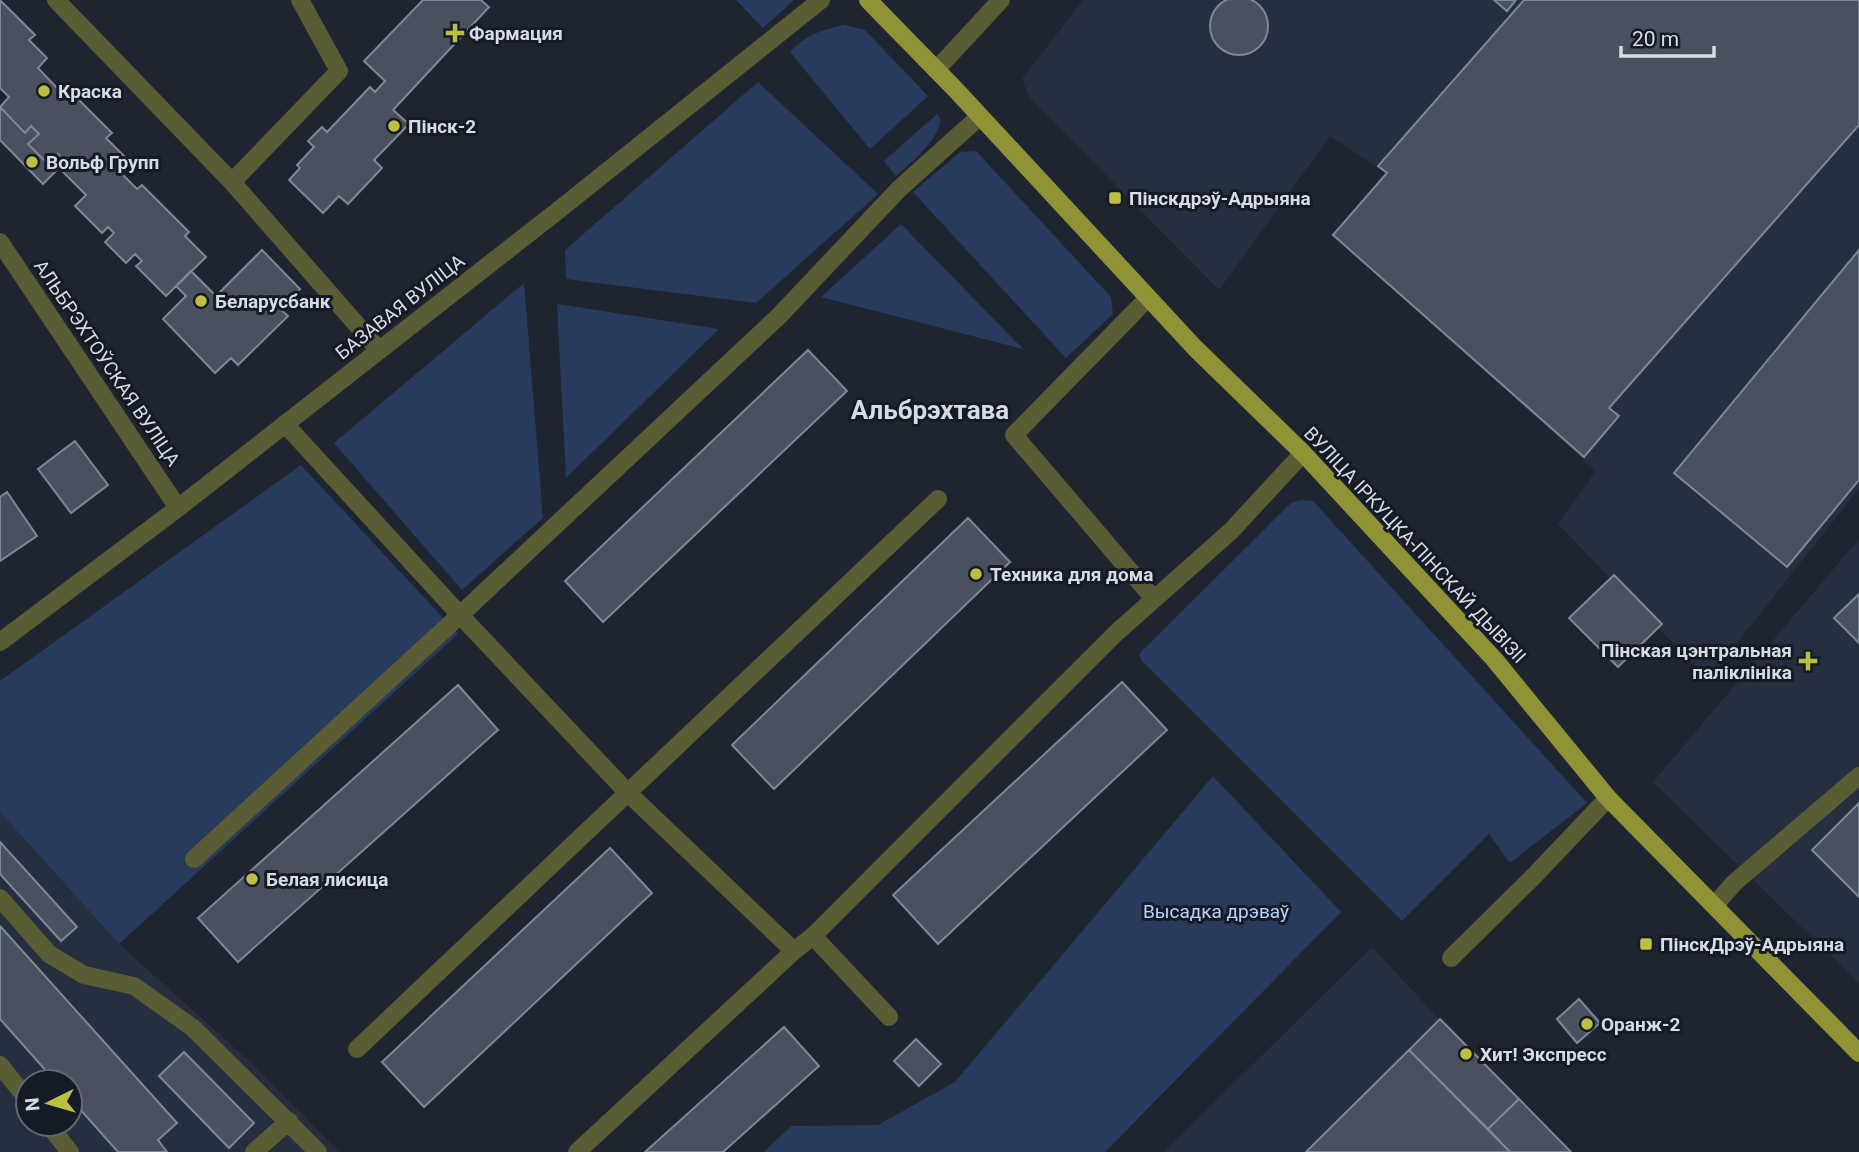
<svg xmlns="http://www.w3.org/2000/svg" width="1859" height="1152" font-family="Roboto,sans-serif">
<rect width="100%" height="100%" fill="#1e2530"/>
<!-- built -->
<path fill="#262f3f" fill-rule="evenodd" d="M1083,0H1859V489L1708,679L1558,524L1596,471L1333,235L1386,173L1330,136L1219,290L1029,97L1022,79Z
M1859,539V983L1653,782Z
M0,812L119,944L256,1067L339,1152H0ZM28,1082H70V1124H28Z
M1372,947L1563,1152H1164Z"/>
<!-- green -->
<path fill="#283b5c" d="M736,0H794L763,28Z
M844,25L865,30L928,96L870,149L790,52C806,35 821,30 844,25Z
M758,82L878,194L756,303L566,279L565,250Z
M937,114L941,120C934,145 915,159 896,176L884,161Z
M976,151L1111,297L1113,314L1066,358L913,192L960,152Z
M901,224L1023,349L821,297Z
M524,283L543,518L462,590L334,443Z
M557,304L719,329L566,478Z
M301,465L458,634L119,944L0,812V681Z
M1300,500L1313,501L1587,803L1510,863L1489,834L1402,921L1141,660L1139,654L1291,503Z
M1213,776L1341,912L1105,1152H764L791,1126L878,1125L955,1082Z"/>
<!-- building -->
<path fill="#49515e" stroke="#7e8795" stroke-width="2" d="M1210 26a29 29 0 1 1 58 0a29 29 0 1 1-58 0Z
M0,0L35,35L29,40L47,58L38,68L57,88L62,83L112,133L106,138L125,157L115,167L137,189L142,185L189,232L185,236L206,257L166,296L136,266L142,261L135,254L126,263L105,242L114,233L108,227L102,233L75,206L86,195L59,168L65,162L58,154L48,164L28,144L39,134L31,126L25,133L0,107L9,97L0,88Z
M423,0H481L489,7L393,110L409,124L374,160L382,168L348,204L339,196L323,213L289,180L300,168L297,165L314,147L308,141L322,127L327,132L370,87L375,92L385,81L364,61Z
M1494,0H1516L1507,11Z
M1524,0H1859V125L1609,408L1619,416L1584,457L1333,235L1387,173L1378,166Z
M0,107L25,133L31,126L39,134L28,144L48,164L58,154L65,162L43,184L0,140Z
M262,250L300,289L280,309L288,316L238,365L231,358L215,373L163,319L186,296L176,286L191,271L216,296Z
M1859,250V480L1787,567L1674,473Z
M808,350L847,391L603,622L565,581Z
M75,441L108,485L71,513L38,469Z
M7,492L37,536L0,561V497Z
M968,518L1010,562L774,789L732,745Z
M1614,575L1662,624L1618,667L1569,618Z
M1859,594V643L1834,618Z
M1122,682L1167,730L938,944L893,895Z
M458,685L498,730L238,962L198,918Z
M1859,803V897L1812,850Z
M0,842L77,927L61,941L0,874Z
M610,848L652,893L424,1107L382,1062Z
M0,926L177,1123L158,1140L167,1152H118L70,1098V1082H56L0,1019Z
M1579,999L1600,1023L1577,1043L1557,1019Z
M1440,1019L1519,1099L1488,1129L1409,1050Z
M784,1027L819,1066L723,1152H645Z
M916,1039L941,1064L919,1086L894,1061Z
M1409,1050L1510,1152H1306Z
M184,1052L254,1123L229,1148L159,1076Z
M1519,1099L1571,1152H1510L1488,1129Z"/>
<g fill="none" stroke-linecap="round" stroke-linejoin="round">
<!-- minor -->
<path stroke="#5a5c33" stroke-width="18" d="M56,0L232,182L379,350
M936,70L1001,0
M232,182L339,71L300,0
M0,242L178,508
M1148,298L1014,435L1154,599
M285,424L460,615L628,793L794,951
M0,642L178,508L560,209L821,0
M194,859L460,615L779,316L899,189L979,117
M0,898L49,954L84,975L134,986L193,1028L318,1152
M1715,905L1734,883L1859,776
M813,936L889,1017
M1451,958L1534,876L1608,798
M357,1049L938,499
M0,1065L28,1100
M48,1124L70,1152
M254,1152L289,1121
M577,1152L794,951L813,936L1116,633L1231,531L1303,453"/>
<!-- major -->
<path stroke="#909236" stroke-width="18" d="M868,0L955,89L1195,348L1303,453L1494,659L1608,798L1859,1053"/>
</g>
<!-- markers -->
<g fill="#bdbf43" stroke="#151b26" stroke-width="2.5">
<path d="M451.5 22.5h7v7h7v7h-7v7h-7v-7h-7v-7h7z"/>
<circle cx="44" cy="91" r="7"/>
<circle cx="394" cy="126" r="7"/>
<circle cx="32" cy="162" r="7"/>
<rect x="1108" y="191" width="14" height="14" rx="3.5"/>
<circle cx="201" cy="301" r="7"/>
<circle cx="976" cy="574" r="7"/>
<path d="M1804.5 650.5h7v7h7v7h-7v7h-7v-7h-7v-7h7z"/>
<circle cx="252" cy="879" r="7"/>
<rect x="1639" y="937" width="14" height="14" rx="3.5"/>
<circle cx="1587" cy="1024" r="7"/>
<circle cx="1466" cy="1054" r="7"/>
</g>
<g text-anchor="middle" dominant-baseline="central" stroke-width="6" stroke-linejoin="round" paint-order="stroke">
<!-- poi labels -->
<g font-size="19" font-weight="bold" fill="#d7dbe3" stroke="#151b26" text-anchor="start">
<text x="469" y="33">Фармация</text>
<text x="58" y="91">Краска</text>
<text x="408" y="126">Пінск-2</text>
<text x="46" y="162">Вольф Групп</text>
<text x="1129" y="198">Пінскдрэў-Адрыяна</text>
<text x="215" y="301">Беларусбанк</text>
<text x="990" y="574">Техника для дома</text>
<text x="1792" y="650" text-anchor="end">Пінская цэнтральная<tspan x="1792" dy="22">паліклініка</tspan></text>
<text x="266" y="879">Белая лисица</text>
<text x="1660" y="944">ПінскДрэў-Адрыяна</text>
<text x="1601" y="1024">Оранж-2</text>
<text x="1480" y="1054">Хит! Экспресс</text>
</g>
<!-- street labels -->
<g font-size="19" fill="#d7dbe3" stroke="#151b26">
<text transform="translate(400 307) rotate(-38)">БАЗАВАЯ ВУЛІЦА</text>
<text transform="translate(107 363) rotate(56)">АЛЬБРЭХТОЎСКАЯ ВУЛІЦА</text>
<text transform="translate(1415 545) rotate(47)">ВУЛІЦА ІРКУЦКА-ПІНСКАЙ ДЫВІЗІІ</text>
</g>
<!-- park labels -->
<g font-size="19" fill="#bad2fb" stroke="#151b26">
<text x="1216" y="911">Высадка дрэваў</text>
</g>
<!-- district labels -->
<g font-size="26" font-weight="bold" fill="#d7dbe3" stroke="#151b26">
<text x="930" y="410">Альбрэхтава</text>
</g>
</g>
<!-- north arrow -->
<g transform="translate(49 1103) rotate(265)"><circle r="33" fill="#151b26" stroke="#636872" stroke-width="2"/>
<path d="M0-5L12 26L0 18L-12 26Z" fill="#bdbf43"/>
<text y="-10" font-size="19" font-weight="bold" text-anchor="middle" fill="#d7dbe3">N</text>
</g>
<!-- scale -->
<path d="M1621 46v10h93v-10" fill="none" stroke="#d7dbe3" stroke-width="3.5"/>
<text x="1632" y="46" font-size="21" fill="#d7dbe3" stroke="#151b26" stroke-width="5" paint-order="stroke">20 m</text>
</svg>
